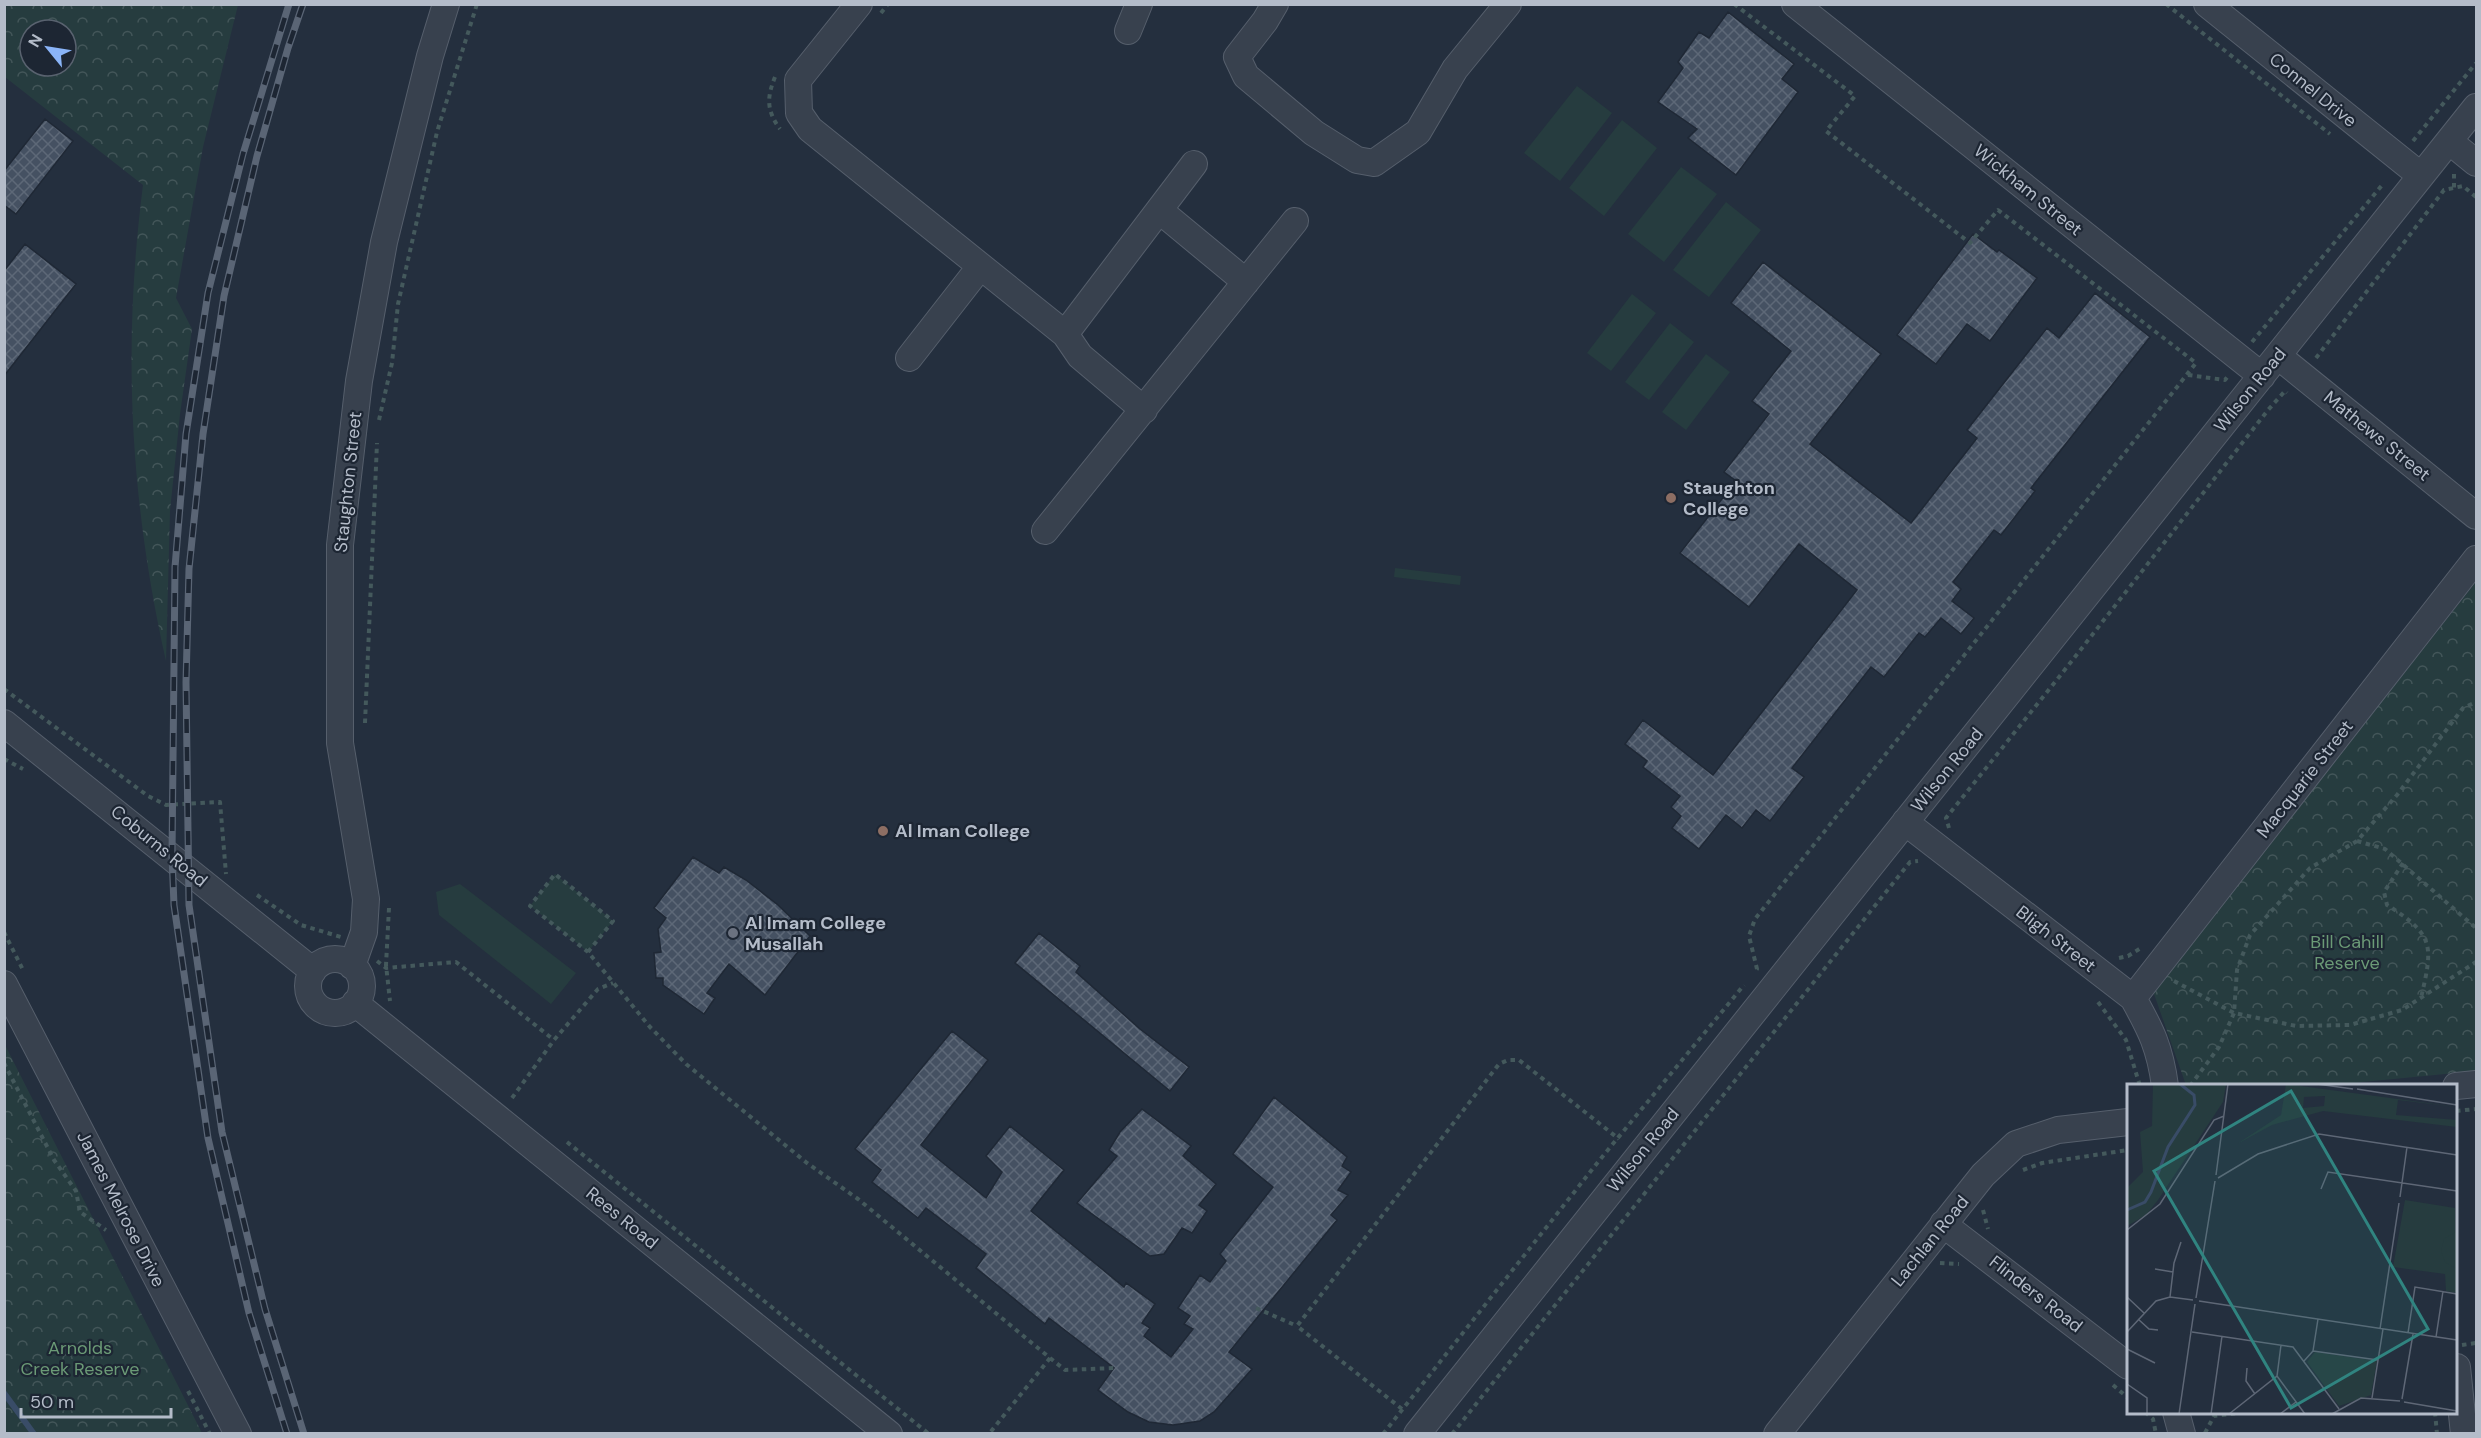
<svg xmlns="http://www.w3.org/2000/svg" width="2481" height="1438" font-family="'DM Sans',sans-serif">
<defs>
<pattern id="forest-crowns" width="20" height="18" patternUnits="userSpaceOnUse" patternTransform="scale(1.5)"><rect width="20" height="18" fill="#263c3f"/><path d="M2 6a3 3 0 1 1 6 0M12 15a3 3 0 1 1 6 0" fill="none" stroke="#435659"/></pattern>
<pattern id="building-cross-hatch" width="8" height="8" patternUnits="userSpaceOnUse" patternTransform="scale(1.5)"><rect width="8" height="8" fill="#455162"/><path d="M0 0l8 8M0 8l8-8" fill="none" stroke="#5d6877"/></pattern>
</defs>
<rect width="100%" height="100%" fill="#242f3e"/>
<!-- forest -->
<path fill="url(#forest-crowns)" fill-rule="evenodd" d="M4,5H238L203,147L176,298L192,329L180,414L170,511L166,661C130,500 122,349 143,185L5,77ZM30,30H66V66H30Z
M2476,582V1071L2332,1085H2186L2153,991Z
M4,1043L202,1433H5Z"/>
<!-- pitch -->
<path fill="#263c3f" d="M1577,86L1612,113L1560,181L1524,153Z
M1622,120L1657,148L1604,216L1569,188Z
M1681,167L1717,194L1664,262L1628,234Z
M1726,202L1761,230L1709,297L1673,270Z
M1632,294L1656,313L1611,371L1587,353Z
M1670,323L1694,342L1649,400L1625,382Z
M1706,354L1730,372L1686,430L1662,412Z
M1395,568L1461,576L1460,585L1394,577Z
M555,874L613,921L588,952L530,906Z
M460,884L576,973L551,1004L439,915L436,892Z"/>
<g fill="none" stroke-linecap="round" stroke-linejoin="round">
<!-- stream -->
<path stroke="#394c67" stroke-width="6" d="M4,1393L34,1434"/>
</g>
<!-- building -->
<path fill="url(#building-cross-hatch)" stroke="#1f2835" stroke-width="1.5" d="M1728,12L1794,64L1782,79L1798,92L1736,175L1688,138L1697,129L1658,102L1683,68L1678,62L1699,32L1709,38Z
M45,119L73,141L16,214L4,205V171Z
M1973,234L1997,252L1999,250L2037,278L1990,341L1967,324L1936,364L1897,335Z
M25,244L76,284L4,376V271Z
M1763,262L1881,354L1810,444L1911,523L1977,438L1967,430L2047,328L2059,338L2095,293L2150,337L2031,488L2035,491L2001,535L1994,530L1953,582L1961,589L1952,601L1974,618L1961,634L1941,618L1925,637L1919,633L1884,677L1871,667L1792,768L1804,777L1770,821L1756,810L1742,828L1726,815L1699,849L1672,828L1681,816L1671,807L1680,796L1643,767L1647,761L1625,744L1643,720L1713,775L1857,590L1799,544L1749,607L1680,553L1736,481L1724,472L1769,414L1752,401L1791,351L1731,303Z
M693,857L719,873L724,867L746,880L778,905L810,936L765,995L729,964L707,993L715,998L704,1014L663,985V978H656L654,953L661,952L658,929L666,918L654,908Z
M1039,933L1080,966L1076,972L1140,1029L1189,1067L1170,1091L1015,963Z
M952,1031L988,1060L921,1145L986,1198L1002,1172L986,1156L1010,1126L1064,1170L1031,1211L1124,1287L1126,1283L1155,1304L1142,1323L1150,1328L1144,1336L1171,1357L1193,1329L1184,1324L1190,1316L1178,1308L1200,1275L1210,1282L1226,1261L1220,1254L1273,1187L1233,1154L1274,1097L1347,1157L1342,1166L1351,1172L1338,1190L1348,1195L1331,1215L1337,1220L1229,1352L1252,1369L1214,1412L1200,1421L1173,1425L1149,1422L1128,1412L1098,1390L1114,1368L1049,1318L1045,1324L976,1268L986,1254L926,1208L918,1218L872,1182L881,1170L855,1149Z
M1142,1109L1191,1146L1183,1156L1216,1184L1199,1205L1207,1211L1192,1233L1182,1228L1164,1254L1150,1256L1077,1203L1117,1156L1109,1150L1120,1132Z"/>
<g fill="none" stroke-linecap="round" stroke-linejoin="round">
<!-- minor casing -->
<g stroke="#565f6c" stroke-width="28">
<path id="minor" d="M859,4L798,80L799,113L810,129L1065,334L1080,356L1144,410
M1275,4L1265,21L1237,57L1246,76L1314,133L1357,160L1374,163L1418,132L1455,69L1508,4
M1795,4L2262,376
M2207,4L2420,175
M1128,31L1139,4
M2449,141L2476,163
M1159,210L1246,282
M1065,334L1194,164
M2278,356L2476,516
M909,358L980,267
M1045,531L1295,221
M4,723L313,971
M1905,822L2133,998C2151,1030 2160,1048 2165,1086
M308 986a27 27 0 1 1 54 0a27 27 0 1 1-54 0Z
M352,966L364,932L366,899L340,743V545L359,381L384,242L430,56L446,4
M4,984L238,1434
M2133,998L2476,559
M355,1003L889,1434
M2456,1086L2476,1084
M1943,1224L2128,1366
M2457,1367L2464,1434
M2176,1412L2182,1434
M1417,1434L2476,107
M1777,1434L1983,1175L2016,1144L2058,1130L2128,1122"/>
</g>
<!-- path -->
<path stroke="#44595c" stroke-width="4" stroke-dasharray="4.5 4.5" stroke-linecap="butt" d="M1734,4L1855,96L1826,131L1970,243L1998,210L2196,363L1755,919L1749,936L1757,969L1754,972
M2166,4L2330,134
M881,13L888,4
M775,77C767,97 766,110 780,129
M2413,141L2476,63
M2454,174V188
M2252,342L2383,184
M2316,358L2444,190L2463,186L2476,197
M2188,375L2225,380L2229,375
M379,420L392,363L398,304L437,132L477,4
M4,689L148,796L166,805L220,802L226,874
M365,723L377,443
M4,759L23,769
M1949,828L1946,818L2071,662L2268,410L2285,391L2287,393
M2357,841L2385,849L2476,928
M2403,863L2384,892L2387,905C2435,935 2433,946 2421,998
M257,895L301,925L341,937
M389,908L386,965L390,1001
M4,932L24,972
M588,952L613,921L555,874L530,906L588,952L650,1027L686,1064L807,1163L858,1199L1050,1358L989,1434
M2119,958L2128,956L2141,948
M377,961L386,968L456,962L554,1040
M2174,981L2234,1013L2296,1026L2350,1025L2402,1010L2476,962
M2098,1002L2126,1040L2140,1086
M4,1063L54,1160L76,1191L80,1212L106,1230
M2190,1086L2219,1047L2234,1013L2237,970L2250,935L2310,868L2357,841L2397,795L2463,708L2476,702
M512,1098L554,1040L598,989L613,983
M2456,1111L2476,1109
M567,1142L929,1434
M2023,1170L2042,1163L2128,1150
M1983,1210L1988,1229
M1940,1263L1959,1264
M1256,1308L1297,1326
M2462,1345L2476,1343
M1050,1358L1065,1370L1114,1368
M2113,1385L2128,1398
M188,1391L210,1434
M1402,1409L1297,1326L1499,1064L1508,1060H1519L1619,1139
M2145,1412L2153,1419L2156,1434
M2435,1412L2437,1434
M2205,1433L2214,1416L2248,1412
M1383,1434L1598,1162L1744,985
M1452,1434L1910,862L1918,861"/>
<!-- minor -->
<use href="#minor" stroke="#38414e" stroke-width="26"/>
<!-- rail casing -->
<g stroke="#5a6575" stroke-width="7">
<path id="rail" d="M303,4L288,48L257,156L224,296L203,434L189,569L186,682L189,905L222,1132L265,1309L304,1434
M287,1434L249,1313L208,1138L174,905L172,856L175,567L186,434L208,293L243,154L289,4"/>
</g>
<!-- rail -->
<use href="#rail" stroke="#1d2633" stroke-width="4.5" stroke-dasharray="14" stroke-linecap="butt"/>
</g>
<!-- markers -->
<g fill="#8d6e63" stroke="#1d2633" stroke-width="2">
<circle cx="1671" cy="498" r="6"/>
<circle cx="883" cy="831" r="6"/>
</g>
<circle fill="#6b7280" stroke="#1d2633" stroke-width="2" cx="733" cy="933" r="6"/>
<g text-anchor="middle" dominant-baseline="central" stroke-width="4.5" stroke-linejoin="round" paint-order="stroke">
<!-- street labels -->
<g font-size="18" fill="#b4bcc9" stroke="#1d2633">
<text transform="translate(2313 90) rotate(39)">Connel Drive</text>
<text transform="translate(2028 190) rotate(39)">Wickham Street</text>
<text transform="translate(2250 390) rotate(-51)">Wilson Road</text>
<text transform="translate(2377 436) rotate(39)">Mathews Street</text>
<text transform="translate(348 482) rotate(-84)">Staughton Street</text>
<text transform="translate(1947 770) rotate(-51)">Wilson Road</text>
<text transform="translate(2305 779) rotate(-52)">Macquarie Street</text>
<text transform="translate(159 846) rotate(39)">Coburns Road</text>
<text transform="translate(2056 939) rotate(38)">Bligh Street</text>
<text transform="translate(1643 1150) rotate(-51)">Wilson Road</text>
<text transform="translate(121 1209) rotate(63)">James Melrose Drive</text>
<text transform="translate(622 1218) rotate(39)">Rees Road</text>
<text transform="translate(1930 1241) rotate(-51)">Lachlan Road</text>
<text transform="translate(2036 1294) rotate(38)">Flinders Road</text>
</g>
<!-- poi labels -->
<g font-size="18" font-weight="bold" fill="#b4bcc9" stroke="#1d2633" text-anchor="start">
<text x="1683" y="488">Staughton<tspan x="1683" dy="21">College</tspan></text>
<text x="895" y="831">Al Iman College</text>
<text x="745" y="923">Al Imam College<tspan x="745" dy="21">Musallah</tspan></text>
</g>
<!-- park labels -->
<g font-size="18" fill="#6b9a76" stroke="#1d2633">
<text x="2347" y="942">Bill Cahill<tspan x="2347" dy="21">Reserve</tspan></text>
<text x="80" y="1348">Arnolds<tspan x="80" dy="21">Creek Reserve</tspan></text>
</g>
</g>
<!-- overview -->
<g transform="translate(2127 1084)">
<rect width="330" height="330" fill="#242f3e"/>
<path d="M26,0H99L96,18L31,116L19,131L0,142V104L16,88L13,48L25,42ZM159,0L330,23L271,16L269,31L330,36V43L196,27L145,41L110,60L154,31ZM198,12L197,22L176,24L177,13ZM278,116L328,124L330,209L319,207L318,190L266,183ZM188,268L250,277L244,311L212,322L180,278Z" fill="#263c3f" fill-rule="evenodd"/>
<path d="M330,147V185L318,178L314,167L317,155Z" fill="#263c3f"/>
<path fill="none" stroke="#394c67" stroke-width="3" d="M0,126L18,118L24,108L41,63L68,21L67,11L53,0"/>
<path fill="none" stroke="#5e6776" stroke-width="1.5" d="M190,0L226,5M230,5L330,21M89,91L101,0M91,94L131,70L192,50L330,71M194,105L201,88L330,107M273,113L280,63M0,146L33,120L87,36L97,32M28,185L46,188M0,213L17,229M43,213L47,179L54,158M69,214L88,97M72,217L330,256M11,235L22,245L31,246M253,245L272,119M0,248L29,217L43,213L66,216M65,248L166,263L212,325M281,249L288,203L330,210M309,253L316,207M0,265L28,279M186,267L251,276M177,277L186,267L191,235M120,284L119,297L128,310M150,292L178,330M0,300L20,314V330M245,314L256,245M275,315L286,250M277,318L330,327M52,330L68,220M84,330L95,252M102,330L150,292L154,261M153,330L169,318M205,330L234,314L273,317"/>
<path fill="#308480" fill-opacity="0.15" stroke="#308480" stroke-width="3" d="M164,7L301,245L164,324L27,87Z"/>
<rect width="330" height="330" fill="none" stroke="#b4bcc9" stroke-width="3"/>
</g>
<!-- border -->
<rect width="2481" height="1438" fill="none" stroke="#b4bcc9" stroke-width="12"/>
<!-- north arrow -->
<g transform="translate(48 48) rotate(300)"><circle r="28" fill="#1d2633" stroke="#59626f" stroke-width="1.5"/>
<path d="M0-4.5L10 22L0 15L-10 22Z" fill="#8ab4f8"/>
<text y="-9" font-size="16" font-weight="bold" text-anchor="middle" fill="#b4bcc9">N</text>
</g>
<!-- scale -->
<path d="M21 1408v9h150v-9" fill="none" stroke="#b4bcc9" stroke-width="3"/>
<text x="30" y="1408" font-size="18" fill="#b4bcc9" stroke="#1d2633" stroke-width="4.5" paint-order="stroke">50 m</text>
</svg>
